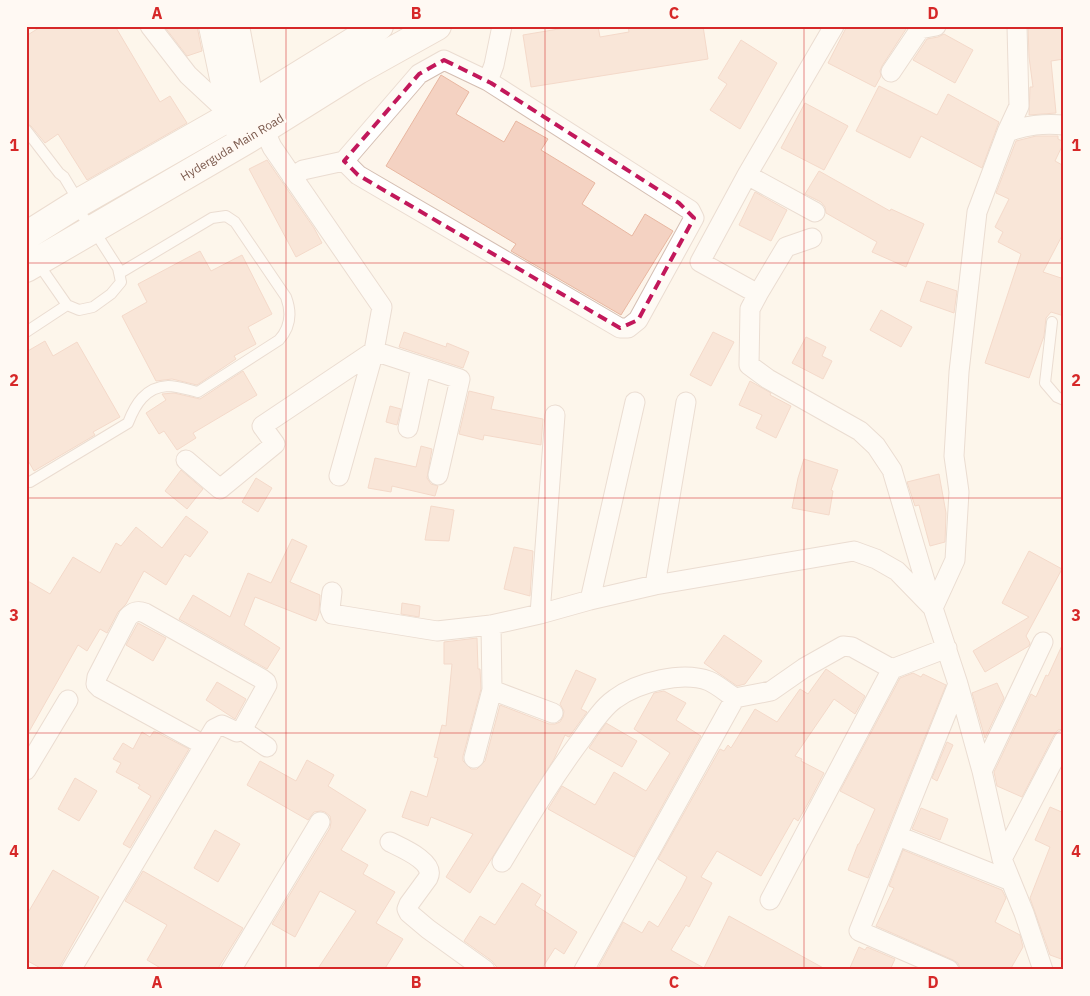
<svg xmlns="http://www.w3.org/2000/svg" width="1090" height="996" font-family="'IBM Plex Sans',sans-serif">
<rect width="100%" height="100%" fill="#fdf5eb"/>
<!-- building -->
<path fill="#f4d2c2" stroke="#e8b7a1" d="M42,26H115L160,102L170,96L187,123L87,180L58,134L45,143L31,126L26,123V36Z
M164,26H197L202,51L187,56Z
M576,26H598L600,37L629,32L628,26H703L708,59L531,87L523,35Z
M847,26H908L882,66L880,71L881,76L875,87L828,63Z
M1028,26H1064V59L1051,61L1056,113L1029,115L1030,87H1033L1029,57Z
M944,34L973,50L955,83L913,60L927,39L938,37Z
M741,40L777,63L740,129L710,110L727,84L718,78Z
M441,75L469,92L456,114L504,142L516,121L548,139L541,150L595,183L582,204L632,236L645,214L673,231L621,315L511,251L516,244L386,166Z
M879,86L937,115L948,94L999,122L982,168L921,136L910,158L856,131Z
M805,103L848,126L824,170L781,148Z
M1036,136H1058V139L1064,142L1055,161L1064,166V232L1043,272L1064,279V316L1051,312L1046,318L1044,336L1029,378L985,363L1021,254L998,242L1003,232L995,227L1009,199L996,193L1016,141Z
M267,160L314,228L322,243L296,257L249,169Z
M819,171L890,211L891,209L924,224L906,267L872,252L877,242L826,213L825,207L821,202L805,194Z
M755,192L787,210L771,241L739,225Z
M200,251L211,271L242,255L272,314L248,327L256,344L234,356L236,359L197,385L172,379L156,381L122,316L147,302L138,284Z
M927,281L957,291L954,313L920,301Z
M881,310L912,327L901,347L870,330Z
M404,332L446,347L447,343L469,352L463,368L399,347Z
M713,332L734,342L711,386L690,375Z
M806,337L826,347L822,356L832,361L823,379L792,363Z
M45,341L53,356L77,342L120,417L93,432L95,435L34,471L26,457V352Z
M243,371L257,395L193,433L196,438L177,450L164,431L159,434L146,413L166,400L162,394L174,393L200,399Z
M750,381L771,393L770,395L791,406L776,438L756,428L762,415L739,405Z
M469,391L494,397L491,409L543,419L541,445L484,435L483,440L459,434Z
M390,406L401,409L397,425L386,422Z
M421,446L432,449L427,478L431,484L438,486L435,496L392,486L391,492L368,488L375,458L416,467Z
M804,459L838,470L831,490L833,491L829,515L792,508L798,478Z
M181,470L203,489L187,509L165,491Z
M939,474L946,513L945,542L930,546L919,505L915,506L907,482Z
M256,478L272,488L258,512L242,502Z
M431,506L454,510L449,541L425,540Z
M186,516L208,532L190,557L185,554L166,585L144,571L126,604L118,612L107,633L100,629L87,651L78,645L26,737V580L50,594L73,557L100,573L116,543L121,546L136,527L162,548Z
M292,539L307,546L290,582L320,595L319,613L316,621L255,597L244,625L280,648L267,669L179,619L193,595L230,617L248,573L271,583Z
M514,547L533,551L530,596L504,589Z
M1029,551L1062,569L1026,636L1030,643L1029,646L985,672L973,651L1029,617L1002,603Z
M402,603L420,606L419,617L401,614Z
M138,623L166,638L153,661L126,645Z
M724,635L762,661L745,684L737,686L704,663Z
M477,638L478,669H480L481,689L463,756V761L471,769H477L485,761L500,705L549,724H555L560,722L563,717L564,711L560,704L576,670L596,679L581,709L587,712L569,737L565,735L554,759L470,893L446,877L473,834L431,817L428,826L402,817L411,791L427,797L438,758L434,757L442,725L446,726L452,664H444V642Z
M1064,641V729L1058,730L1054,735L1022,797L997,786L994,772L1031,694L1036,697L1046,675L1048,676Z
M826,669L865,696L855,714L834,699L795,756L802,759L801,761L824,773L810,800L798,821L794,818L761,876L717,851L701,877L712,883L689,927L686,925L671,950L704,968L729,916L827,970H597L623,922L642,933L649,921L658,927L682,887L687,877L658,859L720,749L724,751L728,745L731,748L755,709L777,722L800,689L808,694Z
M913,673L921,677L923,674L946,685L868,878L848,870L858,844H859L875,809L840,791L900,678Z
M217,682L246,699L235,719L206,700Z
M997,683L1004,698L985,738L972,693Z
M664,691L686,703L676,720L701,736L634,857L548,809L562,786L595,805L614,772L646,791L670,753L634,729L654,693Z
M606,723L637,741L622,767L589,748Z
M154,731L189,749L130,848L123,844L151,796L138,788L140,785L116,772L121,763L113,759L123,743L133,749L142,732L150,737Z
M947,742L953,745L937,781L932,778Z
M307,760L334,775L328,786L366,810L341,850L368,865L363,874L395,892L376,923L403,939L384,970H317L356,911L320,891L295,937L272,924L330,828L331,822L330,816L325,812L321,811L314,812L308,820L247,785L260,761L296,781Z
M75,778L97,791L79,821L58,809Z
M1050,807L1064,813V960L1050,955L1030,898L1050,847L1035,840Z
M921,808L948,819L940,840L912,829Z
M215,830L240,844L218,882L194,868Z
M903,850L1002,890L1006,898L995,922L1020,935L1023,947L1010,970H964L960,968L958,963L953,960L876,926L894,888L889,886Z
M53,870L99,897L58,970H44L26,960V916Z
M143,871L243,928L217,970H164L147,960L167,925L125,901Z
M522,883L541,895L535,905L577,932L564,954L555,948L541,970H499L492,961L464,941L480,916L495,925Z
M859,947L865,950L867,947L895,959L890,970H849Z"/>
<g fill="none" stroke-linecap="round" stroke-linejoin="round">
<!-- lane casing -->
<g stroke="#d4beb2" stroke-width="12">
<path id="lane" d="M26,130L59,173L64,177L73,192L75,207L93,229L118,268L121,282L111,294L93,307L79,310L67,305L26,246
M1052,322L1045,383L1057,397L1064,400
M26,332L67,305
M26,482H30L128,423C135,405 145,387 168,386C177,386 189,390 198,392L279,340C291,327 292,313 286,297L235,222L226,216L212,218L120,273"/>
</g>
<!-- street casing -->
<g stroke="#d4beb2" stroke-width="21">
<path id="street" d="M150,26L188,75L232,116
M444,60L488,81L690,210L694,218L638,320L628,328H620L358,175L344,161L419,74Z
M891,72L920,29L936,26
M488,81L494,65L502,26
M264,129L272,147L382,307L374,351L339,476
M1007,132C1027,125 1043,123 1064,125
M747,175L815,212
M292,177L303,170L344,161
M812,238L786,247L758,294L750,309L749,365L768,379L860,431L876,446L892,470L933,608L958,684L982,771L1002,859L1024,913L1043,970
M758,294L700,262L747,175L834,26
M408,428L421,367
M186,460L220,489L275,444L262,426L374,351L460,379L438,475
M655,585L686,402
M332,592L330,609L332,614L437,631L491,625L540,614L590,600L655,585L854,551L876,559L897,571L931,606
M590,600L635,402
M933,608L955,560L959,492L954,456L959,372L977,212L1007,132L1019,106L1017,26
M540,614L555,415
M492,690L553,713
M242,730L267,747
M474,758L492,690L491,625
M26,770L68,700
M982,771L1043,642
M898,836L1011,881
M390,842C402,848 436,862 428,878L409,904L407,909L409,913L428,929L485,970
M1002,859L1064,740
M502,862C528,819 553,777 583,737C592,724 602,708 615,699C638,682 682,671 709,681C718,685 727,693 735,698L771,691L804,668L843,646L852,647L892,669L947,648
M770,900L892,669
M71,970L214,729L222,725L237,732L242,730L267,685L266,682L262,679L145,613C137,610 133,612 128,617L97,677L96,684L100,688L204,745
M231,970L320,822
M584,970L735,698
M949,970L859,931L958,684"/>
</g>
<!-- secondary casing -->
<g stroke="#d7beaf" stroke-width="30">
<path id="secondary" d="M213,26L232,116L240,130
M235,26L250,105L259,121
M26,236L80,202L259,100L379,26
M26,268L246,140L358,70L437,26"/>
</g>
<!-- lane -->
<use href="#lane" stroke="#fff" stroke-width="10"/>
<!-- street -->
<use href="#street" stroke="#fff" stroke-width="19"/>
<!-- secondary -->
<use href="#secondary" stroke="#fff" stroke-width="28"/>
</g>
<!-- marked area -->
<path d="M0 0H1090V996H0ZM444,60L491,83L679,203L694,218L638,320L620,328L358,175L344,161L419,74Z" fill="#fdf5eb" fill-opacity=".55" fill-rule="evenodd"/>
<path fill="none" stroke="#c2185b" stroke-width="4" stroke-dasharray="10 6" stroke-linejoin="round" d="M444,60L491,83L679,203L694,218L638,320L620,328L358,175L344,161L419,74Z"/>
<!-- grid -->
<path fill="none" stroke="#d62828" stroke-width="1" stroke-opacity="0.55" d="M286,26V970M545,26V970M804,26V970M26,263H1064M26,498H1064M26,733H1064"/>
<g text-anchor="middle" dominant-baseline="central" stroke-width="5" stroke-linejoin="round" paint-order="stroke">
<!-- street labels -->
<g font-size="12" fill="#7b594c" stroke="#fff9f3">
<text transform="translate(232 147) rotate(-31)">Hyderguda Main Road</text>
</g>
</g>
<!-- border -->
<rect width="1090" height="996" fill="none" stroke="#fff9f3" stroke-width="55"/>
<rect x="28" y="28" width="1034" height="940" fill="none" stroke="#d62828" stroke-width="2"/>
<g font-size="16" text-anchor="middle" font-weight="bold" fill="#d62828">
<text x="157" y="19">A</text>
<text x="416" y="19">B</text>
<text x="674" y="19">C</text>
<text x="933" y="19">D</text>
<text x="14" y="151">1</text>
<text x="1076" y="151">1</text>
<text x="14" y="386">2</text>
<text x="1076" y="386">2</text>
<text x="14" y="621">3</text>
<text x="1076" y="621">3</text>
<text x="14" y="857">4</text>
<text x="1076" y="857">4</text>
<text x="157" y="988">A</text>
<text x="416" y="988">B</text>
<text x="674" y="988">C</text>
<text x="933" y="988">D</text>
</g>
</svg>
